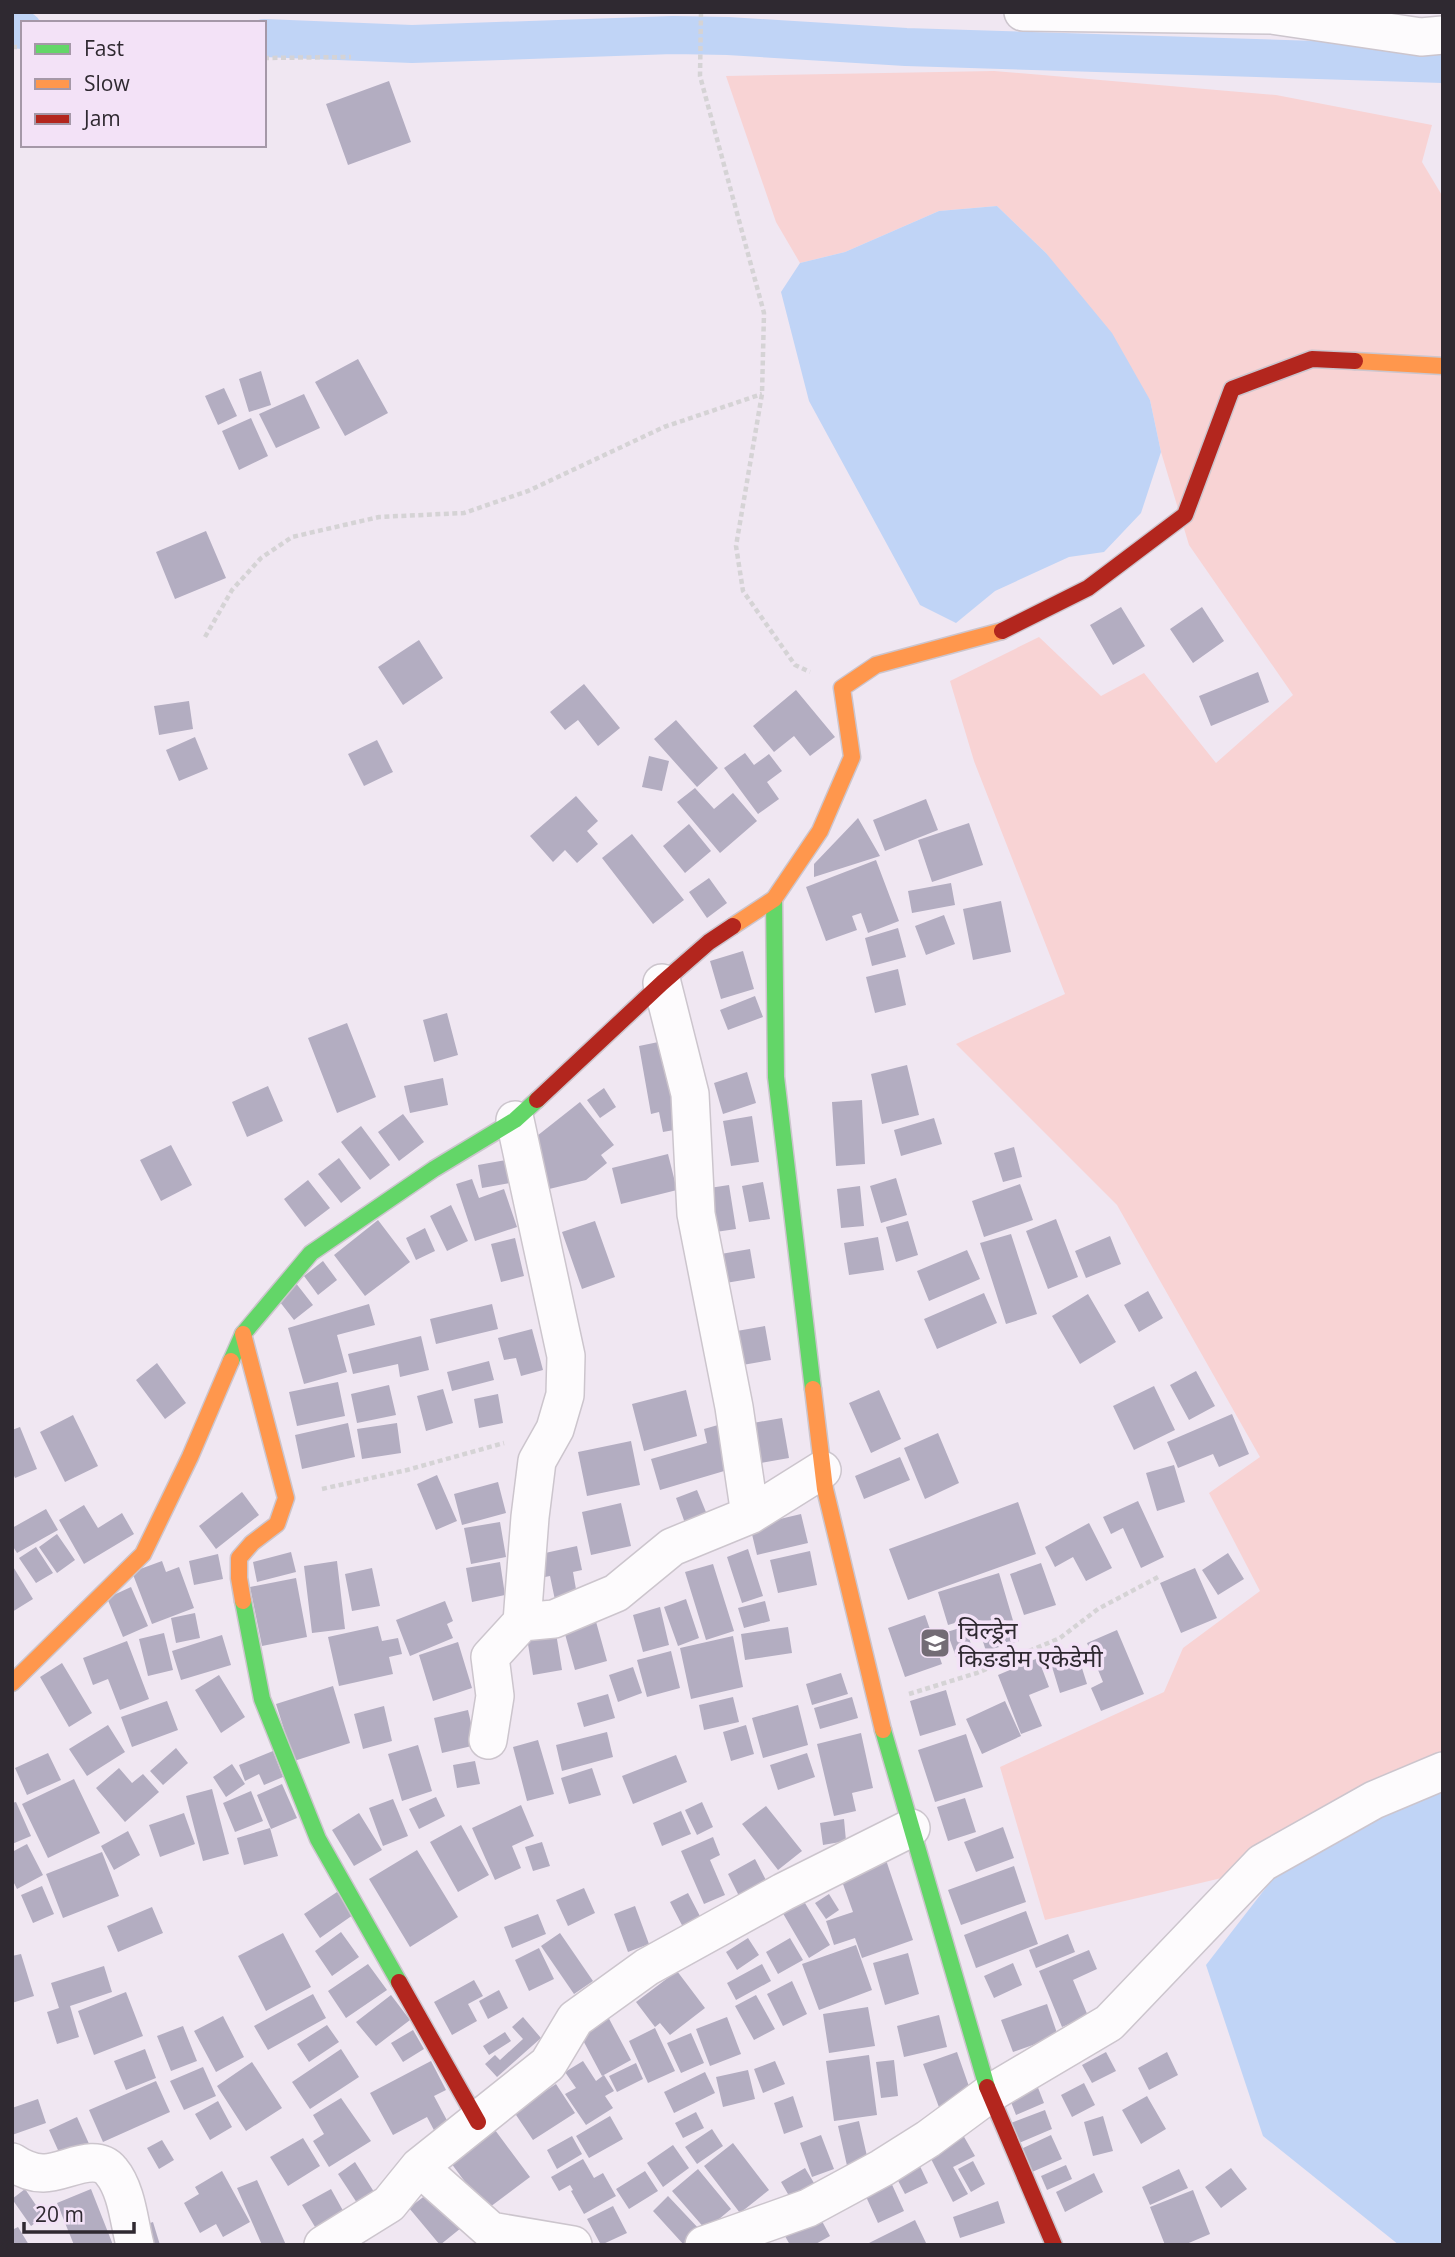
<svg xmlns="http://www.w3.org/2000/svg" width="1455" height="2257" font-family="'Open Sans','Noto Sans Devanagari',sans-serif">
<rect width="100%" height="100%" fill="#f0e7f2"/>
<!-- green -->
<path fill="#f8d3d4" d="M994,71L1276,95L1432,125L1422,162L1443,197V1783L1285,1863L1045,1920L1000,1767L1164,1692L1183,1648L1260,1591L1209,1493L1260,1457L1117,1205L956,1044L1065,994L974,761L950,681L1039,637L1101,696L1144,673L1216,763L1293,695L1189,545L1161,452L1150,400L1046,253L997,206L939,211L845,252L800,263L776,222L726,76Z"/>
<!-- water -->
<path fill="#c0d4f6" d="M997,206L1046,253L1112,333L1150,400L1161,452L1141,513L1104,552L1069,557L995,591L956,623L920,605L809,401L781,292L800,263L845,252L939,211Z
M1443,1783V2245H1399L1263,2136L1206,1965L1285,1863Z"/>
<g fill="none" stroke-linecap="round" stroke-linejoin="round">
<!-- canal -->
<path stroke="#c0d4f6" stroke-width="38" d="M12,29L23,30
M264,38L412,44L673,35L728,36L906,47L1443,64"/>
</g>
<!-- building -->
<path fill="#b3adc1" d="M389,81L411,142L348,165L326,104Z
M358,359L388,413L345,436L315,382Z
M261,371L271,405L249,412L239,379Z
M224,388L237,416L218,425L205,396Z
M304,394L320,428L276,448L259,414Z
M251,418L268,456L239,470L222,431Z
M206,531L226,578L175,599L156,552Z
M1121,607L1145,646L1113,665L1090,625Z
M1202,607L1224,641L1193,663L1170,629Z
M419,640L443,678L403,705L378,667Z
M1258,672L1269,702L1211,726L1199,696Z
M584,684L620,728L598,746L578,720L565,730L550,712Z
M796,690L835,737L810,756L794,736L774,752L753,726Z
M189,701L193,729L159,735L154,706Z
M676,720L718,768L697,787L654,739Z
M195,737L208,769L179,781L166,750Z
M377,740L393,772L364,786L348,754Z
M745,753L754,765L769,754L782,771L767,782L779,799L758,814L724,768Z
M649,756L669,761L662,791L642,787Z
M695,788L714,809L733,793L757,821L720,853L677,802Z
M576,796L598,821L587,831L598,844L577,863L565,850L553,862L530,836Z
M926,799L938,830L885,851L873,820Z
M858,818L880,856L814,877V864Z
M969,823L983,865L932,882L918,840Z
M689,824L711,851L685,873L663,846Z
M632,834L684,900L653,924L602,858Z
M876,860L899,921L868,933L861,913L852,916L857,930L826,941L806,887Z
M709,878L727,903L707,918L689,892Z
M951,883L955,905L912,913L908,891Z
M1001,901L1011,952L973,960L963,909Z
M944,915L955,944L926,955L915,926Z
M898,928L906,957L872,966L865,938Z
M743,951L754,989L721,999L710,961Z
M898,969L906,1005L875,1013L866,977Z
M755,996L763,1017L728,1030L720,1010Z
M447,1013L458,1055L434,1062L423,1020Z
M347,1023L376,1097L337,1113L308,1038Z
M673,1039L690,1127L663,1132L659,1112L651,1114L639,1046Z
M907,1065L919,1115L882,1124L871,1074Z
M747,1072L756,1103L723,1114L714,1083Z
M443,1078L448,1105L410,1113L404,1086Z
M268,1086L283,1121L247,1137L232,1102Z
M604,1088L616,1107L600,1118L587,1100Z
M862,1100L865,1164L836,1166L832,1102Z
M580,1102L614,1145L601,1155L607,1163L586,1180L541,1191L523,1147Z
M403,1114L424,1142L399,1161L378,1132Z
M752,1116L759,1162L731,1166L723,1121Z
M934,1118L942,1144L901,1156L894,1130Z
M361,1126L390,1165L370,1180L341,1142Z
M171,1145L192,1185L161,1201L140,1160Z
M1014,1147L1022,1177L1003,1182L994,1153Z
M668,1154L677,1190L621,1204L612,1168Z
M339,1158L361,1188L341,1203L318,1174Z
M506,1160L510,1183L482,1188L478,1165Z
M896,1178L907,1215L881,1223L870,1186Z
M472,1179L479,1198L504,1189L517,1227L475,1241L456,1184Z
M308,1180L330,1208L305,1227L284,1199Z
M763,1182L770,1219L749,1222L742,1186Z
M1020,1184L1033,1220L984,1237L972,1201Z
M729,1185L736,1229L709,1233L703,1189Z
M860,1186L864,1226L841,1228L837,1189Z
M451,1205L468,1241L447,1251L430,1216Z
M1056,1219L1078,1277L1048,1289L1026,1231Z
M378,1220L410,1262L365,1296L334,1255Z
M595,1221L615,1277L582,1289L562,1232Z
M908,1221L918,1255L896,1262L886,1227Z
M425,1228L435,1251L416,1260L406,1238Z
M1011,1234L1037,1314L1006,1324L980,1243Z
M1110,1236L1121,1264L1086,1278L1075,1251Z
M878,1237L884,1270L849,1275L844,1243Z
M515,1238L524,1276L501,1282L491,1244Z
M750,1249L755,1278L720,1284L715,1255Z
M967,1250L980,1279L929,1301L917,1271Z
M323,1261L337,1280L318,1295L304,1276Z
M295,1282L313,1305L294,1320L276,1297Z
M1148,1291L1163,1318L1139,1332L1124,1305Z
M984,1293L997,1323L937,1349L924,1319Z
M1088,1294L1116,1342L1080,1364L1052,1316Z
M369,1304L375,1325L337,1335L347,1372L304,1384L288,1328Z
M492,1304L498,1329L436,1344L430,1319Z
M765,1326L771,1360L737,1366L731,1332Z
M532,1329L543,1370L521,1376L516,1358L504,1360L498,1338Z
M421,1336L429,1370L400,1377L398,1364L353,1374L348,1354Z
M489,1361L494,1380L452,1391L447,1372Z
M157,1363L186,1403L165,1419L136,1380Z
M1196,1371L1215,1406L1189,1420L1170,1385Z
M338,1382L345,1416L297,1426L289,1392Z
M389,1385L396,1415L357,1423L351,1394Z
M1154,1386L1175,1430L1134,1450L1113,1406Z
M443,1389L453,1423L426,1431L417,1396Z
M686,1390L697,1436L644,1451L632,1404Z
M879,1390L901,1439L871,1453L849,1403Z
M498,1394L503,1423L479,1428L474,1399Z
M1232,1414L1249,1454L1219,1467L1213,1454L1178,1468L1167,1442Z
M73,1415L98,1466L65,1482L40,1432Z
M782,1418L789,1458L761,1463L753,1423Z
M348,1423L355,1457L302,1469L295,1435Z
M397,1423L401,1453L362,1459L357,1429Z
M718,1425L731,1469L660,1490L651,1459L707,1443L704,1429Z
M20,1427L37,1469L15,1478L12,1471V1430Z
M938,1433L959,1483L925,1499L904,1448Z
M631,1441L640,1485L587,1496L578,1452Z
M900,1457L910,1480L864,1499L855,1476Z
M1174,1465L1185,1502L1157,1511L1146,1473Z
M437,1475L457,1521L436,1530L417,1484Z
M498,1482L506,1513L462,1525L454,1494Z
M697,1490L708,1517L686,1526L676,1498Z
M242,1492L259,1515L216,1549L199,1526Z
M1138,1501L1164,1557L1141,1568L1123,1528L1111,1534L1103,1517Z
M1018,1502L1036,1554L908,1600L889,1549Z
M621,1503L631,1546L591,1555L582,1512Z
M84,1505L98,1528L122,1513L134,1534L84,1564L59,1520Z
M46,1509L58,1530L17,1553L12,1545V1528Z
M801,1514L808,1543L757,1555L750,1526Z
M500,1522L506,1557L471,1564L464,1528Z
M1089,1523L1112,1568L1086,1581L1073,1557L1055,1567L1045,1547Z
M57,1534L75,1560L57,1573L39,1547Z
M577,1546L582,1570L573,1572L577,1595L555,1600L550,1576L540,1578L536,1555Z
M36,1547L53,1573L36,1583L19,1558Z
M748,1549L763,1596L742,1603L727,1557Z
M810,1551L817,1585L778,1593L770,1560Z
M291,1552L296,1572L257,1582L253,1562Z
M1228,1553L1244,1579L1218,1595L1202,1570Z
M218,1554L223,1579L194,1585L189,1561Z
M162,1561L166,1572L179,1567L194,1608L152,1624L132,1572Z
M337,1561L345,1629L312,1633L304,1566Z
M500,1562L505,1595L472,1602L466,1568Z
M1041,1563L1056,1605L1024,1615L1010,1574Z
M713,1564L734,1631L706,1640L685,1572Z
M12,1565L33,1599L12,1612Z
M372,1568L380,1606L352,1611L345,1574Z
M1195,1568L1217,1618L1181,1633L1160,1583Z
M999,1573L1019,1641L986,1651L975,1617L948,1625L938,1592Z
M296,1578L307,1637L262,1646L250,1587Z
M131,1587L148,1626L123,1637L107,1598Z
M686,1599L699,1638L678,1646L664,1607Z
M445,1601L453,1621L447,1624L453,1638L410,1656L396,1620Z
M765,1601L770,1621L744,1628L738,1608Z
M660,1607L669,1645L643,1652L633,1615Z
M195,1613L200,1638L176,1643L171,1618Z
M925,1615L942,1664L905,1677L888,1628Z
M595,1618L607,1661L575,1670L563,1627Z
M378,1626L382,1641L398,1638L402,1654L389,1657L393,1674L339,1686L328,1637Z
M966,1626L973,1652L956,1657L947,1632Z
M788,1627L792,1653L745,1660L741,1634Z
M1117,1630L1144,1694L1101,1711L1091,1688L1103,1682L1087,1643Z
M164,1633L173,1670L148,1676L139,1639Z
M556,1633L562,1670L533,1675L527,1638Z
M222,1635L231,1665L181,1680L172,1651Z
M733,1636L743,1687L691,1699L680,1648Z
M127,1641L149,1699L120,1710L108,1679L93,1685L83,1658Z
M458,1642L472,1688L433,1701L419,1655Z
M1076,1649L1087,1684L1060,1693L1049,1657Z
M671,1651L680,1688L647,1697L637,1660Z
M1038,1658L1049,1687L1029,1695L1042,1726L1021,1734L998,1675Z
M62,1663L92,1713L69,1727L40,1677Z
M633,1667L642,1693L618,1702L609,1675Z
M841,1673L848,1694L812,1705L806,1684Z
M219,1675L245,1717L221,1733L195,1690Z
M333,1686L350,1743L294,1761L276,1704Z
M946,1690L956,1725L920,1736L910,1701Z
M608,1694L615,1718L584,1727L577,1703Z
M733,1697L739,1722L704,1730L699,1705Z
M852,1697L858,1718L820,1729L814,1708Z
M167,1701L178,1730L132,1747L121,1717Z
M1005,1701L1021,1736L982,1754L966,1719Z
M798,1705L808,1745L763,1758L752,1718Z
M384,1706L392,1741L363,1749L354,1714Z
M468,1710L476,1745L442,1753L434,1718Z
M108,1725L125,1752L87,1776L69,1749Z
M746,1725L754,1754L731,1761L723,1732Z
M607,1732L613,1757L562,1771L556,1745Z
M861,1733L873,1788L852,1793L856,1811L834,1816L817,1744Z
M966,1734L983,1787L935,1802L918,1750Z
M538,1740L554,1794L527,1801L513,1747Z
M418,1745L432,1791L402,1801L388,1754Z
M176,1748L188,1763L163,1785L150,1771Z
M273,1751L283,1777L264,1785L259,1774L245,1781L239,1765Z
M48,1753L61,1780L27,1795L15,1768Z
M807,1753L815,1777L778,1790L770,1765Z
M676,1755L687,1782L633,1804L622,1776Z
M475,1761L480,1784L457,1788L453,1765Z
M232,1764L245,1784L226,1797L213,1777Z
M119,1768L132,1783L143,1774L159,1792L125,1822L96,1788Z
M592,1768L601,1795L569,1804L561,1778Z
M74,1779L100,1833L48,1858L22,1804Z
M282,1784L297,1818L271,1829L257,1795Z
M212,1789L229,1854L203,1861L186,1796Z
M251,1791L263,1821L235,1832L223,1803Z
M436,1797L445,1816L419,1829L409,1809Z
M965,1798L976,1832L948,1841L937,1807Z
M393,1799L408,1836L383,1846L369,1808Z
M16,1802L31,1836L12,1844V1803Z
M702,1802L713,1827L697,1835L685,1810Z
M521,1805L534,1836L512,1846L521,1868L495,1880L472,1828Z
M766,1806L802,1851L778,1870L742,1824Z
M681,1811L691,1834L662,1846L653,1823Z
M184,1813L195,1844L160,1857L149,1825Z
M359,1813L382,1850L354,1866L332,1830Z
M844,1819L846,1841L823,1845L820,1823Z
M461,1825L489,1875L458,1892L430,1842Z
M1003,1827L1014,1858L976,1872L964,1842Z
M270,1828L278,1856L244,1865L237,1838Z
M128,1831L140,1855L114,1870L101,1846Z
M713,1837L720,1855L710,1860L725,1895L704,1904L681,1851Z
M542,1842L550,1866L533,1871L525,1847Z
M27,1844L43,1875L17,1889L12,1879V1852Z
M417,1850L458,1917L410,1947L369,1879Z
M102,1852L119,1896L63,1918L46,1874Z
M885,1857L913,1940L862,1958L855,1938L834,1945L826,1921L853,1912L839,1873Z
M755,1859L767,1882L739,1896L728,1874Z
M1014,1866L1026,1902L961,1925L948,1890Z
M42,1886L54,1914L33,1923L21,1895Z
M584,1888L595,1913L568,1926L556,1900Z
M337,1892L353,1915L320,1938L304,1914Z
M688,1893L703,1922L685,1931L670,1902Z
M829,1894L839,1910L826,1919L815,1903Z
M802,1898L830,1945L809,1958L781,1910Z
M635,1906L649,1944L628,1952L614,1914Z
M152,1907L163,1933L118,1952L107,1926Z
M1026,1911L1038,1944L976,1968L964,1935Z
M538,1914L546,1934L512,1948L504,1927Z
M341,1932L359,1957L332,1976L315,1951Z
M283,1933L311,1987L266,2011L238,1956Z
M560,1933L593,1981L574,1994L541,1946Z
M1068,1934L1075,1952L1036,1968L1029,1950Z
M748,1938L759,1955L737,1970L726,1952Z
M790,1938L803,1960L778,1974L766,1952Z
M856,1945L872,1990L819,2010L802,1964Z
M539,1948L554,1979L529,1991L515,1960Z
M1089,1950L1097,1969L1073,1980L1088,2016L1062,2027L1039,1971Z
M908,1953L919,1994L885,2005L873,1963Z
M21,1954L34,1996L12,2003V1956Z
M1013,1963L1022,1985L994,1998L984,1976Z
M368,1964L387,1990L346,2018L328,1991Z
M762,1964L771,1981L736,2000L727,1983Z
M104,1966L112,1992L70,2006L79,2037L57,2044L47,2012L59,2008L51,1983Z
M677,1971L705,2008L670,2035L660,2023L655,2027L636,2002Z
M474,1980L483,1996L468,2004L477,2021L452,2035L434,2002Z
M792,1981L807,2014L783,2026L767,1994Z
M499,1990L508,2008L488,2019L479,2001Z
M126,1992L143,2036L94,2055L78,2011Z
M313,1994L326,2018L268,2050L254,2026Z
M391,1995L410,2020L376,2046L356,2022Z
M756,1995L775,2029L754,2040L735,2006Z
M1047,2004L1058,2036L1013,2052L1001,2020Z
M868,2007L875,2046L829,2053L823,2014Z
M606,2013L631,2060L602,2076L577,2029Z
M939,2015L947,2047L904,2057L897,2026Z
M223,2016L244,2057L216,2072L194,2031Z
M523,2017L541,2038L497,2077L485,2064L495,2055L500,2060L523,2039L512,2027Z
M727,2017L741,2054L710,2066L696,2029Z
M327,2025L339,2042L309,2062L297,2044Z
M183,2026L197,2061L171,2071L157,2036Z
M655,2028L675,2071L648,2083L629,2041Z
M413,2030L424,2049L403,2062L391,2043Z
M505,2032L511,2041L489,2055L483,2046Z
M691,2033L704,2063L681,2073L667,2043Z
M145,2049L156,2078L126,2090L114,2061Z
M341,2049L359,2077L310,2109L292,2082Z
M957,2052L973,2098L940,2110L923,2064Z
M1106,2052L1116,2071L1092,2083L1082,2065Z
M1167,2052L1178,2075L1149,2090L1138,2068Z
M869,2055L877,2115L834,2121L826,2061Z
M894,2060L898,2096L881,2098L876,2062Z
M431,2061L446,2090L434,2096L450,2126L436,2134L427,2117L393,2135L370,2093Z
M583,2061L596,2081L604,2075L614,2091L605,2096L613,2108L586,2125L565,2094L576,2088L565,2072Z
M775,2061L785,2084L763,2093L754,2069Z
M252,2062L282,2108L246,2131L217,2086Z
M636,2063L643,2079L617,2092L609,2076Z
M203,2067L216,2096L184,2110L170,2081Z
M748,2070L755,2099L723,2107L716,2077Z
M705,2072L715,2093L674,2113L664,2092Z
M1035,2080L1044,2103L1016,2115L1007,2092Z
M156,2081L170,2112L103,2142L89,2110Z
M1084,2083L1095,2105L1072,2117L1061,2095Z
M556,2084L575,2113L533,2140L514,2112Z
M793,2096L803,2127L784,2134L774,2103Z
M1147,2096L1166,2129L1141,2144L1122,2110Z
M341,2098L371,2141L329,2167L313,2141L324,2134L313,2115Z
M38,2099L46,2123L12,2135V2108Z
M218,2101L232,2127L210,2140L195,2114Z
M1045,2110L1052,2129L1019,2143L1011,2123Z
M696,2112L704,2128L683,2138L675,2123Z
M610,2116L623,2139L589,2158L576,2136Z
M1103,2116L1113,2151L1093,2156L1084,2122Z
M77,2117L90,2146L62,2159L49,2130Z
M859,2121L869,2165L848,2170L838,2126Z
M712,2129L723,2146L697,2164L685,2147Z
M495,2130L530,2177L486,2210L451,2163Z
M821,2135L834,2169L812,2177L800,2143Z
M963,2135L975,2156L953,2167L968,2194L953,2202L928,2153Z
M1051,2135L1062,2159L1032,2172L1021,2149Z
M572,2136L582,2154L557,2169L547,2150Z
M303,2138L320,2166L288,2186L270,2157Z
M162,2140L174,2160L159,2169L147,2148Z
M733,2143L769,2190L740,2213L704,2166Z
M673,2145L689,2168L663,2187L647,2163Z
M583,2159L594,2178L603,2173L616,2196L584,2214L571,2191L573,2190L570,2185L559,2191L551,2177Z
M973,2161L985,2184L971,2192L958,2169Z
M355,2162L376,2195L359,2206L338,2174Z
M918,2162L928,2183L905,2194L894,2173Z
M1066,2165L1072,2179L1047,2190L1041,2176Z
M805,2168L817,2188L792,2201L781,2182Z
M1231,2168L1247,2189L1221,2208L1205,2187Z
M698,2169L731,2209L706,2230L672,2191Z
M1179,2169L1188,2188L1150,2205L1142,2187Z
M222,2171L250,2222L223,2237L216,2224L200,2233L184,2203L199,2194L195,2187Z
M645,2171L658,2191L629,2209L616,2189Z
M1094,2173L1103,2192L1065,2212L1056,2192Z
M889,2178L904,2211L878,2223L863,2190Z
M257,2180L286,2245H262L237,2188Z
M25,2189L44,2217L31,2226L12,2199Z
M91,2189L113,2245H74L57,2203Z
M331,2189L346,2216L318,2232L302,2205Z
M1193,2190L1210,2234L1184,2245H1165L1150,2207Z
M431,2191L461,2228L440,2245L409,2208Z
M668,2196L701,2231L686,2245H684L653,2211Z
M998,2201L1005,2223L960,2238L953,2217Z
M613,2206L627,2233L601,2245L587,2219Z
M816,2210L830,2236L814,2245H790L781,2229Z
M915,2220L927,2245H865Z
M153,2222L160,2245H142L137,2227Z
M18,2227L29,2245H12V2230Z"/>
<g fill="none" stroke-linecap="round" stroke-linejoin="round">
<!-- street casing -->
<g stroke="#ccc5cd" stroke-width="40">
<path id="street" d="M1023,12L1272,15L1421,37L1443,35
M662,983L690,1094L696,1214L734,1407L750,1515
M522,1622L554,1619L616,1593L672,1547L750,1515L822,1470
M488,1740L495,1696L490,1657L522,1622L530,1517L537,1461L555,1429L565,1395L566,1356L515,1120
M12,2162C21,2168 32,2173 43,2173C63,2174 95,2151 111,2171C127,2190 129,2222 135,2245
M419,2167L491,2231L573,2245
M323,2245L389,2204L419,2167L548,2064L575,2019L647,1967L783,1892L911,1828
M704,2245L808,2208L882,2168L928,2139L989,2094L1109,2023L1262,1863L1374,1800L1443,1771"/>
</g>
<!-- fast casing -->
<g stroke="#ccc5cd" stroke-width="19">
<path id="fast" d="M774,899L776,1077L813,1389
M231,1361L243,1334L311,1253L434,1169L515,1120L537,1100
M243,1601L262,1699L318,1839L399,1982
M883,1730L987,2087"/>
</g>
<!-- slow casing -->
<g stroke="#ccc5cd" stroke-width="19">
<path id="slow" d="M1355,361L1443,366
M733,926L774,899L820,831L852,757L842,688L876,665L1002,631
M813,1389L825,1489L883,1730
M243,1601L239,1578V1558L252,1543L277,1524L286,1498L243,1334
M12,1683L143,1554L190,1457L231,1361"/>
</g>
<!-- jam casing -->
<g stroke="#ccc5cd" stroke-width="19">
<path id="jam" d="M1002,631L1088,588L1185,515L1232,389L1312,359L1355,361
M537,1100L662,983L709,942L733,926
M399,1982L478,2122
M987,2087L1054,2245"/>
</g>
<!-- path -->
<path stroke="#d5d3d5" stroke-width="4.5" stroke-dasharray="5 3.5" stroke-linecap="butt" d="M701,12L700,76L764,313L762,394L736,546L743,591L795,665L810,672
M12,47H23
M264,58L351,57
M205,637L232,590L261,558L292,537L379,517L464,513L528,491L664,427L762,394
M322,1489L407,1470L504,1443
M909,1694L977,1673L1060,1638L1098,1609L1160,1576"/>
<!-- street -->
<use href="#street" stroke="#fdfbfd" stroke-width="37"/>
<!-- fast -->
<use href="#fast" stroke="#63d668" stroke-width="16"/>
<!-- slow -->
<use href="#slow" stroke="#ff974d" stroke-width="16"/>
<!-- jam -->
<use href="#jam" stroke="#b3261e" stroke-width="16"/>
</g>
<!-- icons -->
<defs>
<g id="school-square" transform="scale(1.575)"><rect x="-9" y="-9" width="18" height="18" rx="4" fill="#736c75" stroke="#f3e2f7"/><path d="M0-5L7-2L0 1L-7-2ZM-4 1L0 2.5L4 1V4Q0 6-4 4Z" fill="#fff"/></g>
</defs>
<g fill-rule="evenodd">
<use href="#school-square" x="935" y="1643"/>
</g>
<g text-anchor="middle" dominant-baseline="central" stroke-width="7" stroke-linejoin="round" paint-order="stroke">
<!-- poi labels -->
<g font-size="24" fill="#2f2931" stroke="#f3e2f7" text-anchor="start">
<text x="958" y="1629">चिल्ड्रेन<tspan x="958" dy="28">किङडोम एकेडेमी</tspan></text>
</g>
</g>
<!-- border -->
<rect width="1455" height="2257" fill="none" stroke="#2f2931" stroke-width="28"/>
<!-- legend -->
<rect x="21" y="21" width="245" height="126" fill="#f3e2f7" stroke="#a598a8" stroke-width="2"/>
<rect x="35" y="44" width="35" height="10" fill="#63d668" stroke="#a598a8" stroke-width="2"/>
<text x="84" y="56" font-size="21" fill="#2f2931">Fast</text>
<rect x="35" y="79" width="35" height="10" fill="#ff974d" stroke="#a598a8" stroke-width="2"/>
<text x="84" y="91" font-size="21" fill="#2f2931">Slow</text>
<rect x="35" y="114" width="35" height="10" fill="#b3261e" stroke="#a598a8" stroke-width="2"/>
<text x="84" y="126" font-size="21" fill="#2f2931">Jam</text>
<!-- scale -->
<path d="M24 2222v10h110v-10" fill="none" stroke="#2f2931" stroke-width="3.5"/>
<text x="35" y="2222" font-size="21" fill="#2f2931" stroke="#f3e2f7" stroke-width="5" paint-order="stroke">20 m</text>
</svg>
